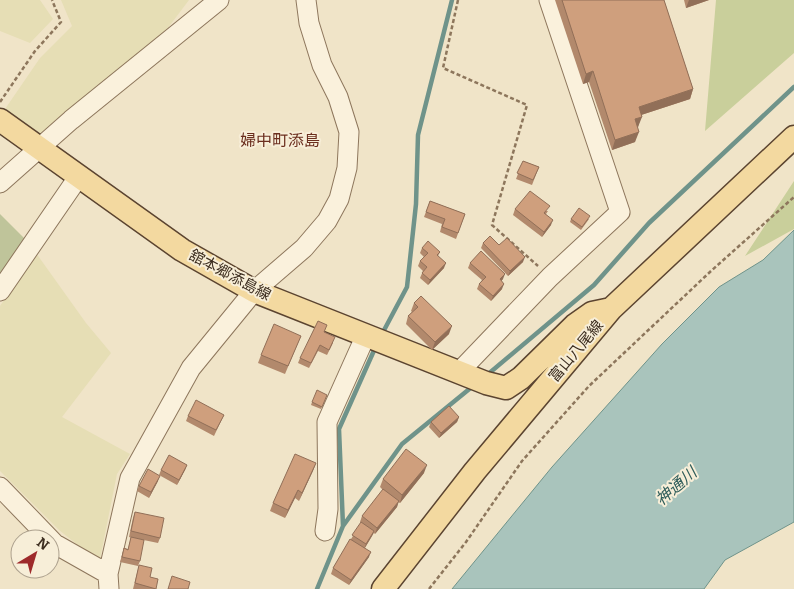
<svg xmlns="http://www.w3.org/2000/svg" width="794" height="589" font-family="Bitter,'Noto Sans JP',serif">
<rect width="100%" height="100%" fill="#f0e4c8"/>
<!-- farmland -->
<path fill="#e6deb5" d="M0,0H40L53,19L30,43L0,31Z
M61,0H189L118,94L43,141L3,112L40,58L72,26Z
M36,253L86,323L111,353L62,417L130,454L117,474L100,559L93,557L59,530L0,471V306Z"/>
<!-- green -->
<path fill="#c9cf9b" d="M716,0H794V53L705,131Z
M794,181V229L745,256Z"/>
<!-- cemetery -->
<path fill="#bfc49a" d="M0,214L27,241L0,280Z"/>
<!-- water -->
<path fill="#a9c4bc" stroke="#6f938a" d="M794,230V522L725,560L704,589H452L552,467L662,344L719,287L763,260Z"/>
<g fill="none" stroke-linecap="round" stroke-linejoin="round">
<!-- stream -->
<path stroke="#6f938a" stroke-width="4.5" d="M382,334L407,287L416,204L418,135L452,0
M487,375L594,285L649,223L794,87
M343,526L339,429L376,346
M317,589L343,526L402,444L473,386"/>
<!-- minor casing -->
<g stroke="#8d765c" stroke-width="21">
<path id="minor" d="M0,183L71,120L219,0
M0,291L79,176
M459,372L550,277L620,212L549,0
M0,487L55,544L108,574
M325,531L328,509L327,422L366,335
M109,589L108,574L130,478L191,368L254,291L304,248L327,221L339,199L347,168L349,132L338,97L322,65L309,23L306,0"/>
</g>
<!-- major casing -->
<g stroke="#5b4430" stroke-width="25">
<path id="major" d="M0,120L182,250L254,291L486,383L506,388L521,378L575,325L592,313L611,309
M383,589L475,471L611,309L794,137"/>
</g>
<!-- path -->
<path stroke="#8d765c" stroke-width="2.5" stroke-dasharray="4 2.5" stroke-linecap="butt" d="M458,0L443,68L527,105L492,225L538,266
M0,102L35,51L61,22L52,0
M429,589L466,542L522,461L589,386L711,271L794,197"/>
<!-- minor -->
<use href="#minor" stroke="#faf1dc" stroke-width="19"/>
<!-- major -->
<use href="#major" stroke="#f3d9a0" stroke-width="22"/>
</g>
<!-- wall -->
<path fill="#b2896c" d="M555,0H664L693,89L690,99L641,115L638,127H637L635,142L612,150L589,82L583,84Z
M684,0H709L686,8Z
M523,161L539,167L532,185L516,179Z
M430,201L465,214L456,239L440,232L442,224L424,217Z
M515,209L548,211L546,214L551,225L542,237L513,215Z
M571,219H589L581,230L570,222Z
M483,243L499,245L523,262L508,276L481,248Z
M422,248L440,252L438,256L444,268L428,285L420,278L423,271L418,266L420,261L424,257L420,253Z
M470,263L503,279L501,281L502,289L491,301L477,289L479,284L482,280L468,268Z
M414,303L449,334L432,350L406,324L408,316L412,312L411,311Z
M325,332L333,343L327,355L318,351L309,368L298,363L300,358Z
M301,336L285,374L258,363L261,355Z
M327,395L321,409L311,405L312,402Z
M224,415L214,436L186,421L188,416Z
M459,417L457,422L439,438L429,427L431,422Z
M316,463L299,501L295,498L285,518L270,511L273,503Z
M187,465L185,470L177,485L159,475L161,470Z
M424,473L400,503L398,502L397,507L375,534L374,533L372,536L365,548L369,557L349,585L331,574L333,568L361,523L360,522L362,516L383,490L380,487L383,479Z
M158,481L149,498L137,491L139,486Z
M135,512L160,538L158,543L129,537L133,518Z
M131,537L140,561L138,566L120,562L124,548L128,549Z
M139,565L150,577L155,589H133Z"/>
<!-- shaded-wall -->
<path fill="#916f58" d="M689,0H709L686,8Z
M593,71L589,82L583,84L586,74Z
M693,89L690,99L635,117L639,107Z
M642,117L638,127L631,129L635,119Z
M639,132L635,142L612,150L615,140Z
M553,220L551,225L542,237L544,232Z
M525,257L523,262L508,276L510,271Z
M446,263L444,268L428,285L430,280Z
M505,274L503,279L498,285L500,279Z
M504,284L502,289L491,301L493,296Z
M452,326L449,334L432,350L435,342Z
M459,417L457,422L439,438L441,433Z
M316,463L313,471L299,501L302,493Z
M187,465L185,470L177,485L179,480Z
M427,465L424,473L400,503L402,495Z
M160,476L158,481L149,498L151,492Z
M298,490L295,498L285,518L288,510Z
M399,501L397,507L375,534L377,528Z
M374,531L372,536L364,549L366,544Z
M371,552L369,557L349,585L351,580Z"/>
<!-- building -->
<path fill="#cf9f7d" stroke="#916f58" d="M562,0H664L693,89L639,107L642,117L635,119L639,132L615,140L593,71L586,74Z
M523,161L539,167L533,180L517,173Z
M530,191L550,206L544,213L553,220L544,232L515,209Z
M430,201L465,214L458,233L442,227L445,219L426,212Z
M579,208L590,216L582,227L571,219Z
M490,236L499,245L507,238L525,257L510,271L483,243Z
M428,241L440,252L437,255L446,263L430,280L422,273L427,267L420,261L428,253L422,248Z
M481,251L505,274L500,279L504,284L493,296L479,284L486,277L470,263Z
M421,296L452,326L435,342L408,316L418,307L414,303Z
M318,321L327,325L324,332L335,337L329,350L320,345L311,363L300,358Z
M274,324L301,336L288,366L261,355Z
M317,390L327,395L322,407L312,402Z
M196,400L224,415L216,430L188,416Z
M449,406L459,417L441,433L431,422Z
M406,449L427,465L402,495L383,479Z
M295,454L316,463L302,493L298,490L288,510L273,503Z
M169,455L187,465L179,480L161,470Z
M148,469L160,476L151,492L139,486Z
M383,489L399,501L377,528L362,516Z
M135,512L164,518L160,538L131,531Z
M361,522L374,531L366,544L352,535Z
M131,537L144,540L140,561L122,557L124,548L128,550Z
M350,539L371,552L351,580L333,568Z
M139,565L152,568L150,577L158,579L156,589L135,583Z
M172,576L190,582L188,589H168Z"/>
<g text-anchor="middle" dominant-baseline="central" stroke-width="4" stroke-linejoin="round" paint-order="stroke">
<!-- street labels -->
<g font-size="15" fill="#3d2e20" stroke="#f7eed8">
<text transform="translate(230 275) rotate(28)">舘本郷添島線</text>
<text transform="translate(576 351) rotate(-50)">富山八尾線</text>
</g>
<!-- neighbourhood labels -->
<g font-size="16" fill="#6b2e1e" stroke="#f7eed8">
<text x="280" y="140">婦中町添島</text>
</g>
<!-- water labels -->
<g font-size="16" font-style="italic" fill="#2f5d5a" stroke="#f7eed8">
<text transform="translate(676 486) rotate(-41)">神通川</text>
</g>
</g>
<!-- north arrow -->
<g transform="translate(35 554) rotate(38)"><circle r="24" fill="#f7eed8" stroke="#ada18e"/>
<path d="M0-4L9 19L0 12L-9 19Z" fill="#9e2a2b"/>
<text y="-8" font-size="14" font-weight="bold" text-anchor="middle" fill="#3d2e20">N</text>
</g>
</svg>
